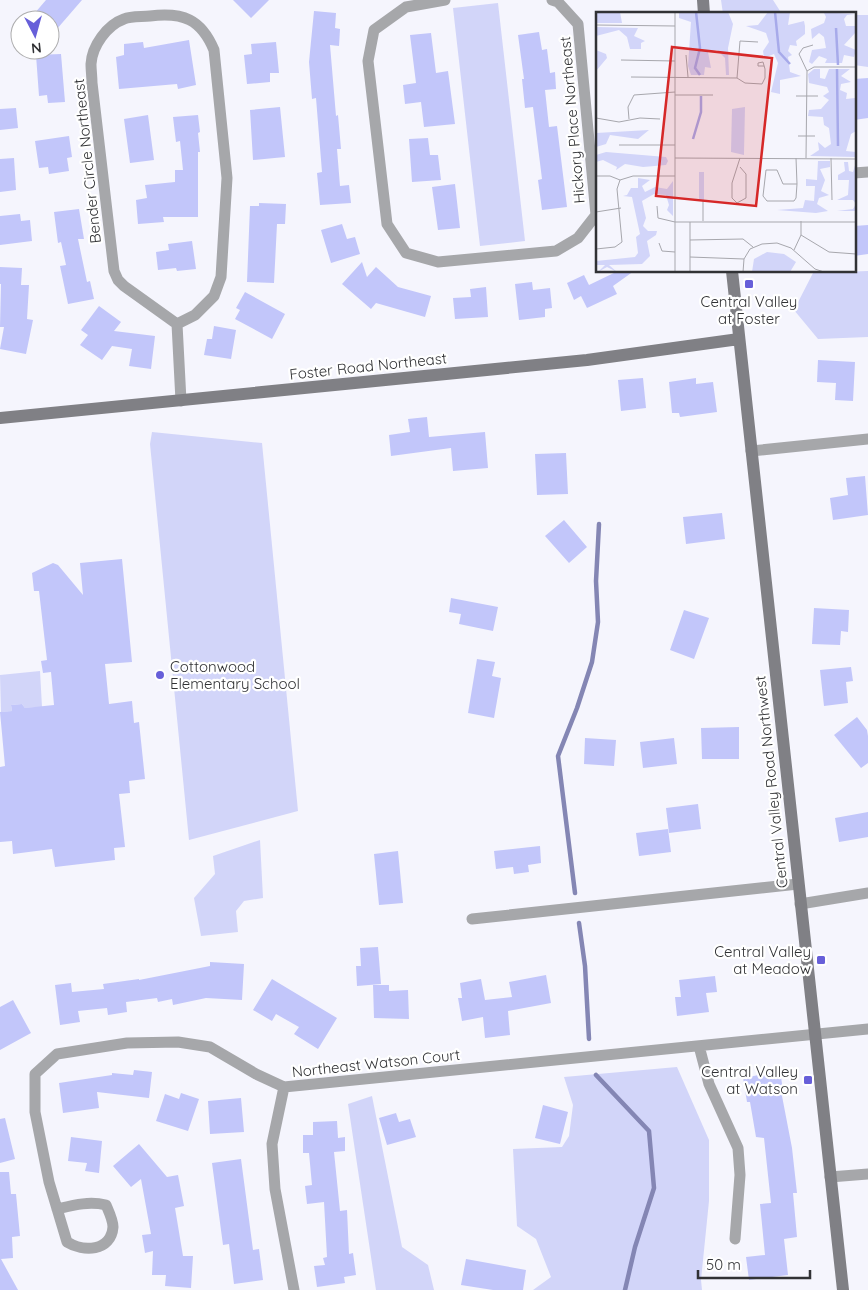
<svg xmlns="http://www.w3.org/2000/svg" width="868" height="1290" font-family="Quicksand,sans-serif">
<rect width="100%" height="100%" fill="#f5f5fd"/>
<!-- green -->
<path fill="#d2d5f9" d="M721,0H773L782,14H723Z
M498,3L525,241L480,246L453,8Z
M854,15H868V67L854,65Z
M868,271V337L818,339L794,310L813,273Z
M152,432L262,443L298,811L189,840L150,444Z
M40,671L42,707L25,708L22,704L11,705L12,711L1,712L0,675Z
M260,840L263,898L244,901L236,911L238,932L201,936L194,898L215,874L213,856Z
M677,1067L709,1140V1201L701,1280L702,1290H533L551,1277L536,1239L517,1226L513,1149L562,1147L569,1136L573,1105L564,1077Z
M372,1096L402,1247L428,1265L434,1290H376L348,1104Z"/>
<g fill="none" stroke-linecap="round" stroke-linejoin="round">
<!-- stream -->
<path stroke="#8486b4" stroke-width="4.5" d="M575,893L558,756L577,708L592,662L598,622L596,581L599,524
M579,923L585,966L589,1039
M596,1075L649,1131L654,1188L635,1247L625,1290"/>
</g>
<!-- building -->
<path fill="#c2c6fa" d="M46,0H82L50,37V20H40L34,14Z
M233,0H269L251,18Z
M314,11L336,13L335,28L340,29L339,46L330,45L336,116L338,115L341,149H337L340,186L349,185L351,203L320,205L317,173L322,172L316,98L312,99L309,62Z
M539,32L542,50L547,49L550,73L555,72L556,89L545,90L549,127L557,126L567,207L542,210L538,180L542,179L533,107L525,108L522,79H524L518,35Z
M431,33L436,73L448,71L455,124L424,127L421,102L405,104L403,85L416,83L410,35Z
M189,40L196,85L178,89L177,84L119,89L116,57L124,55V44L143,42L144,48Z
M276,42L279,73H270V82L247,84L244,55L252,54L251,44Z
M61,54L65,102L48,103L47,95L39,96L36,55Z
M868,78V118L854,120V79Z
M280,107L285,157L253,160L250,110Z
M16,108L18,128L0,130V109Z
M148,115L154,160L130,163L124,119Z
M198,115L200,132L198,133L200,152H198V217H163L164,222L138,224L136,200L147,198L145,185L175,182V170H183L180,141L176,142L173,117Z
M69,136L72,157L67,158L69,171L49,174L48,167L39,168L35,141Z
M428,138L430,155H438L441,180L412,182L409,139Z
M14,158L16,190L0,192V159Z
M455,184L460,228L438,230L432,187Z
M259,203L286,204L285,224H277L274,283L247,282L250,206H259Z
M79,209L84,239H78L87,282L90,281L94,299L68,304L60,266L66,265L61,242L58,243L54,212Z
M20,214L21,221L30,220L32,241L0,245V216Z
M342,224L347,239L355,237L360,254L331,263L321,230Z
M868,225V254L854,256V226Z
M192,241L196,269L177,271L176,268L158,270L156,252L169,250L168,244Z
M362,262L367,277L376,267L398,287L431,296L425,317L376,303L371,309L342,284Z
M0,267L22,268L21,285H29L27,319L33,320L26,354L0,349L4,327H0L1,284H0Z
M618,271H634L613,286L617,294L587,308L581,296L574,300L567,283L584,275L589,285Z
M532,282L533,290L550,288L552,308L545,309V317L519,320L515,284Z
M486,287L488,317L455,319L453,298L471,297L470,289Z
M245,292L285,314L272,339L235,319L240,310L236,308Z
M99,306L121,322L114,331L155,336L151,369L129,366L132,349L112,346L102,360L80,345L88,335L81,330Z
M214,326L236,330L231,359L204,355L207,339H212Z
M818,360L855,362L853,401L835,400L836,383L817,382Z
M643,378L646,408L621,411L618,380Z
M696,378V384L713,382L717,412L680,417L679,413H672L669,382Z
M427,417L429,437L485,432L488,468L453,471L451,448L391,456L389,435L410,432L408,419Z
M566,453L568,494L537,495L535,454Z
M865,476L868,515L833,520L830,498L848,495L846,478Z
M722,513L725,539L686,544L683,517Z
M564,520L587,547L569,563L545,536Z
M122,559L132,662L105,664L109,704L132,701L134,723L139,722L145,779L129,781L130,793L119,794L125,847L114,848L115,860L55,867L52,849L13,854L12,841L0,842V767L5,766L0,712L12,711L11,705L22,704L25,708L54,705L51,672L43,673L41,661L47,660L39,591H34L32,573L53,563L58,565L83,595L80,563Z
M451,598L498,607L493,631L459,624L461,614L449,612Z
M814,608L849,610L848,632L841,631L840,645L812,644Z
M684,610L709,618L694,659L670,650Z
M477,659L495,662L492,676L501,678L494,718L468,713Z
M851,667L853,681L846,682L848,703L824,706L820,670Z
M857,717L867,730L868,736V763L861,768L834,735Z
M739,727V759H702L701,728Z
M585,738L616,740L614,766L584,764Z
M674,738L677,764L643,768L640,742Z
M698,804L701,829L669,833L666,808Z
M868,812V837L839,842L835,818Z
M668,829L671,852L639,856L636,833Z
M540,846L541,863L528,865L529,872L514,874L513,867L496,869L494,851Z
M398,851L403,903L379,905L374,854Z
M378,947L381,984L357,986L356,966H361L360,948Z
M210,962L244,964L242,1000L206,998L173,1005L172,999L158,1002L157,998L126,1002L127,1012L108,1015L107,1008L78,1011L80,1022L60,1025L55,985L71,983L72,992L104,989L103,984L139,979V980L210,966Z
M546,975L551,1003L508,1011L510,1035L485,1038L483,1017L462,1021L458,998H462L460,983L481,979L485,1000L512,997L509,982Z
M715,976L717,992L706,993L709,1012L677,1016L675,997H681L679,980Z
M272,979L337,1018L318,1049L294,1034L299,1027L276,1014L272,1021L253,1010Z
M373,985H389V991L408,990L409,1019L374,1018Z
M13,1000L31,1033L0,1050V1007Z
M134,1070L152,1072L149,1098L97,1092L99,1108L63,1113L59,1083L112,1075V1073L133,1075Z
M780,1071L784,1096H782L792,1148L797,1193H793L797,1237L784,1239L788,1275L749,1280L746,1257L765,1255L760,1204L771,1203L764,1138L756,1137L750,1102H747L743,1078Z
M181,1093L199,1099L188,1131L156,1121L165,1094L179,1099Z
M241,1098L244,1132L210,1134L208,1101Z
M543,1105L568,1112L560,1144L535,1138Z
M396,1113L399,1122L410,1119L416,1137L387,1145L379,1118Z
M5,1118L15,1159L0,1163V1119Z
M337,1121L338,1138L345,1137V1151L334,1152L340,1211L347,1210L349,1254L353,1253L356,1275L344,1277L345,1283L317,1287L314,1266L325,1265L323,1258L327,1257L324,1202L307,1204L305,1186L312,1185L309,1153H303V1135H313V1122Z
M71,1137L102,1141L99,1173L85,1171L87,1163L68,1161Z
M139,1144L167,1177L178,1175L184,1206L175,1208L183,1256H193L191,1288L165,1286L166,1275H152L153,1251L145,1253L142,1235L151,1234L141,1179L131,1187L113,1166Z
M241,1159L253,1250L259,1249L263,1280L234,1284L229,1244L223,1245L212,1163Z
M0,1172H9L11,1194H16L20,1236L12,1237L13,1258L1,1259L18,1290H0Z
M466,1259L526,1270L523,1290H493L461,1285Z"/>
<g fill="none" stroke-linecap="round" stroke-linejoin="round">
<!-- street -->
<path stroke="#a6a7aa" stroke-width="11" d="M445,0L406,7L374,30L368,61L387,224L406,253L438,262L556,251L578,238L596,215L578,24L558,2L552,0
M854,173L868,172
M177,324L124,286L118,280L114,271L92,83C92,77 91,70 91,64C92,46 107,25 124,19C131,16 142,17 150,16C183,12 201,19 214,50L227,178L221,277L214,296L195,315L177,324L181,401
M751,451L868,439
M800,904L868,893
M472,919L798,884
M699,1046L709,1084L738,1148L740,1175L735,1239
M284,1087L272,1144L275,1189L294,1290
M830,1177L868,1174
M57,1209C74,1205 89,1201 106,1205C109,1212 113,1220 113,1227C111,1252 83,1252 67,1242L49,1182L35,1112V1074L57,1054L127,1043L178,1042L210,1047L256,1074L284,1087L868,1029"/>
<!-- secondary -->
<path stroke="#808085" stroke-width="12" d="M703,0L704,14
M732,271L843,1290
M0,418L587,360L739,339"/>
</g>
<!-- markers -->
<g fill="#675fd9" stroke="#fff" stroke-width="2">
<rect x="744" y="279" width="10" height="10" rx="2.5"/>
<circle cx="160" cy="675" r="5"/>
<rect x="816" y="955" width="10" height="10" rx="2.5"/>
<rect x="803" y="1075" width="10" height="10" rx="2.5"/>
</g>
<g text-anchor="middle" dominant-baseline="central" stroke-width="4.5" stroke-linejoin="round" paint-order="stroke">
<!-- street labels -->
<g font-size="15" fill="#313235" stroke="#fff">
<text transform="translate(572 120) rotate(-95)">Hickory Place Northeast</text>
<text transform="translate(87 161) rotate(-96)">Bender Circle Northeast</text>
<text transform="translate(368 366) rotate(-6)">Foster Road Northeast</text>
<text transform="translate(771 782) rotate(-96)">Central Valley Road Northwest</text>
<text transform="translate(376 1063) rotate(-6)">Northeast Watson Court</text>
</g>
<!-- poi labels -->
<g font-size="15" fill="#313235" stroke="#fff" text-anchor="end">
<text x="749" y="301" text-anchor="middle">Central Valley<tspan x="749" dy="17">at Foster</tspan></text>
<text x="170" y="666" text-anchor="start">Cottonwood<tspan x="170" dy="17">Elementary School</tspan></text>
<text x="811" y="951">Central Valley<tspan x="811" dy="17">at Meadow</tspan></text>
<text x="798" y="1071">Central Valley<tspan x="798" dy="17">at Watson</tspan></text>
</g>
</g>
<!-- overview -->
<g transform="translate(596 12)">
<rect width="260" height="260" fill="#f5f5fd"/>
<path d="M0,0H24L26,11H0ZM83,0H132L137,12L132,36L133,63H130L129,46L121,38L112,40L115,56L109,55L108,63H95L92,54L95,10L83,6ZM172,0H194L192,13L208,9L209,14V22L200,29L201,34L194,33L192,39L196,43L192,45L194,60L205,64L184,68V82L175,80L182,51L178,42L168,46L167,39L173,30L170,21L150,14L162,13ZM223,0L259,2L251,3L248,7L250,14H260V20L248,33L260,38L258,45L248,43L246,51H229L231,47L223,44L216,52L213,50L216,38L230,36L228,25L223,21L216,27L215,17L228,11L230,5L228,1ZM0,15L42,16L38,24L49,29L45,31V37H34L31,25L23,18L0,24ZM0,38L10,42L11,46L0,59ZM218,57H224V66L229,67L233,57H254L245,64L255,70L245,72L244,78L251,81L250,87L259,86L260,119L255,122L250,139L260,140V145L214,144L223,138L222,130L229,136L235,132L233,116L228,113L227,105L212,104L213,98L225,97L233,88L227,84L233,80L231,75L213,71L212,62ZM149,95L148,141V143L135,140L136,97ZM53,118L42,127L14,123L10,132L0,135V121ZM10,140L70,145L72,149L70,153L47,155L29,152L20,158L21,155L7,148L0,150V143ZM222,149H234V155L224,157L229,168L225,179L233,183L223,186L221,192L232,199L220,201L181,198L207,196L209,188L218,189L219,174H210V167L221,168ZM248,150H252L253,159L257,160L260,150V199H241L257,197L260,192L257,188H241L252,183L253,168H242V163L249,159ZM103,160H108V188H103ZM42,166L54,168L46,174L49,180L59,175L71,177L77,169V204L71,198L73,193L70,183L58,182L46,189L50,206L47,214L52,219H61L60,223L51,229L54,244L46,252L13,253L21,260L11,255L2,260L9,253H0V249L39,245L42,241L40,225L44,222L36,185L27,184L31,183L35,176H42ZM171,240L188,242L200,250L194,260H156L158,247Z" fill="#d2d5f9"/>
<path fill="none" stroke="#a7aaea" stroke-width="2.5" d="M100,0L104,36L99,56L104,63M179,0L183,40L194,52M240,16L242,53M241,57L242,134M97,127L105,100V84"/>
<path fill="none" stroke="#a7a7ad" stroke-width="1" d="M79,0V260M0,13L79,14M90,43L92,65M25,48L79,49M260,50V70M211,59L203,42L207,36L217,33M35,65L141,66L149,71L166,72L169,66V57L167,50L162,51V54H168M141,66L144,29L162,30M79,83H117M200,84H222M0,106L23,110L44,106L64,107M33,107L32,95L38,83L79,80M202,124H219M23,133H79M79,146L260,147M200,146L201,172L200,186L198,189H171L167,184L170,158H181L187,172H201M210,146L211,59L218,55H260M235,146L236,188M144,155L150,162V186L141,191L136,186V171L144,146M0,164H14L24,168M107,189V209M61,194L62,206L79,210H260M0,200L25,196M205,223L233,240L260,242M94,228L147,227L157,235M63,231L66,239L79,240M0,237L19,235L26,230L21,177L24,168L37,164H79M198,238L205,223V209M94,245L148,247M94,260V210M147,260L148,247L154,237L166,232L181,231L195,236L219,257L228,260"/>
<path fill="#d62828" fill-opacity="0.15" stroke="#d62828" stroke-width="2.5" d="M76,35L176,46L160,194L60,184Z"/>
<rect width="260" height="260" fill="none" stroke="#313235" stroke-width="2.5"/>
</g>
<!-- north arrow -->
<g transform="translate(35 35) rotate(174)"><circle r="24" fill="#ffffff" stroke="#adadae"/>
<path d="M0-4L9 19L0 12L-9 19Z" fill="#675fd9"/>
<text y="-8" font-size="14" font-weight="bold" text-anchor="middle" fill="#313235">N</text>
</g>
<!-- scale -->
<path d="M698 1270v8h112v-8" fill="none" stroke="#313235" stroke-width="2.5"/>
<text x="706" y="1270" font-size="15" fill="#313235" stroke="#ffffff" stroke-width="4" paint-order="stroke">50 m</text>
</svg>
